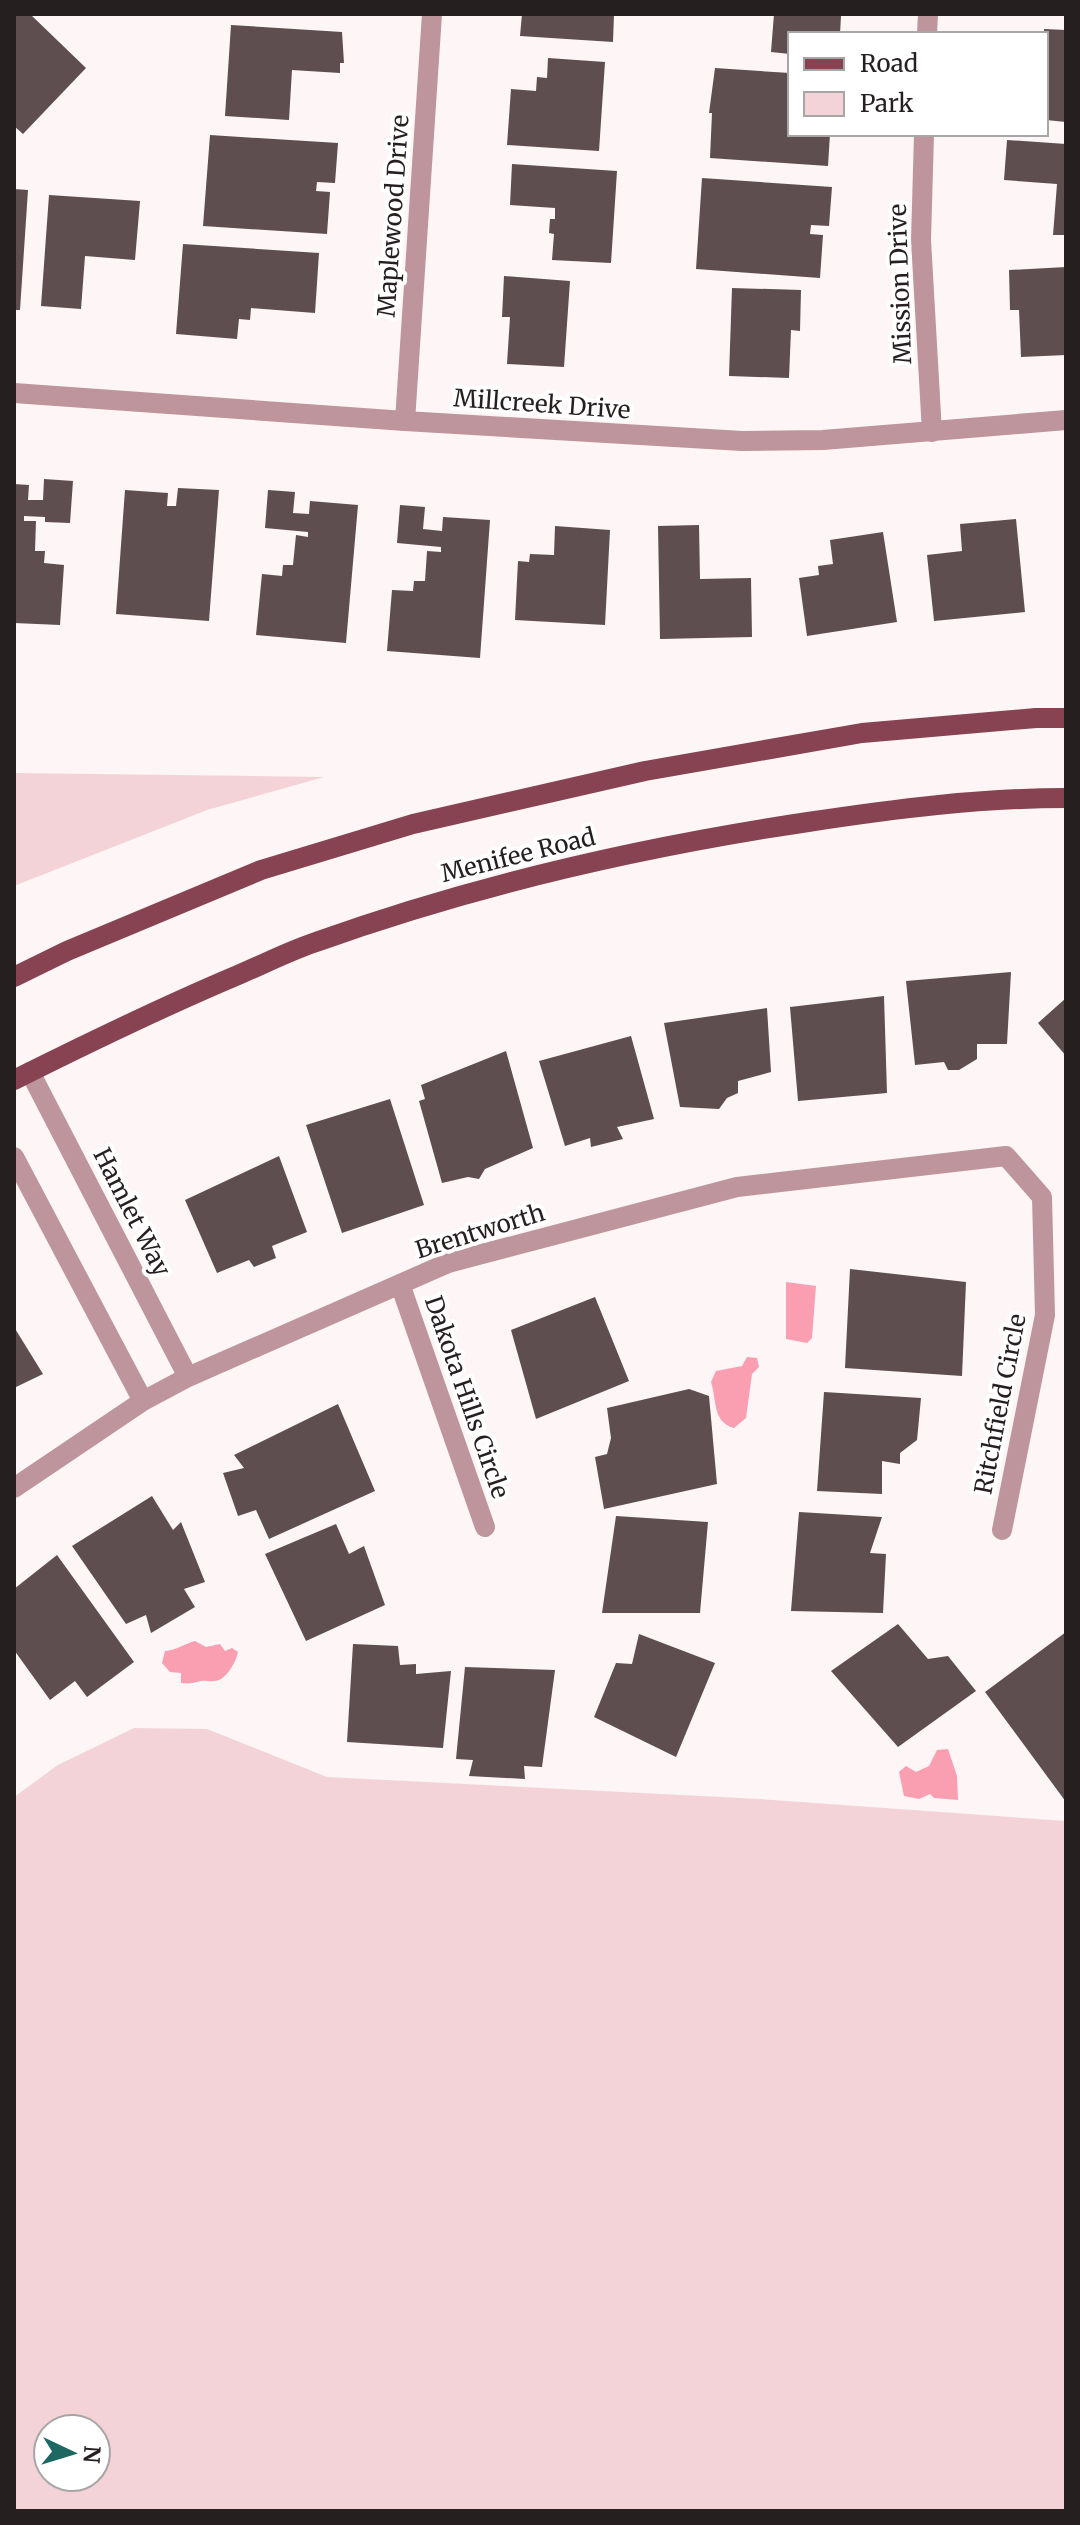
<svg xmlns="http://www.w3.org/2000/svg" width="1080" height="2525" font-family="Merriweather,serif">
<rect width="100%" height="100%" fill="#fdf5f6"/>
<!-- green -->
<path fill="#f4d3d8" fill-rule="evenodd" d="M14,773L324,777L207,810L14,886Z
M134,1728L207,1729L327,1777L760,1799L1066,1821V2511H14V1797L58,1765ZM48,2429H96V2477H48Z"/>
<!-- water -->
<path fill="#fa9fb1" d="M786,1282L816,1286L812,1338L807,1343L786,1339Z
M747,1357L757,1358L759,1367L752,1374L746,1418L734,1428C712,1422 717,1400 711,1382L716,1371L742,1366Z
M195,1641L206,1647L220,1644L225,1651L232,1648L238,1652C236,1662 226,1681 214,1681C210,1682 205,1680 201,1681C193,1683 190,1684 181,1683V1673L170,1672L162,1663L165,1651C177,1650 184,1644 195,1641Z
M948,1749L957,1776L958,1800L934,1798L930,1794L919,1799L904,1796L899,1772L906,1766L916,1772L929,1766L937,1750Z"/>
<!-- building -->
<path fill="#5e4e50" d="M14,14H30L86,68L23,134L14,126Z
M522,14H614L613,42L520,36Z
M774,14L841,16L840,34H790V54L771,52Z
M231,25L342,32L344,63H340V73L292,70L289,120L225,116Z
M1044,29L1066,30V122L1046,120Z
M548,58L605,62L599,151L507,145L511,89L536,91L537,77L547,78Z
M715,68L790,73V134H830L828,166L710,158L712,113H709Z
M210,135L338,143L335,183L317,182L316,191L330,192L327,234L203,226Z
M1007,140L1066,144V235H1053L1057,184L1004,180Z
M512,164L617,171L611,263L552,260L554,234L549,233L550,219H555V208L510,205Z
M702,178L832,187L829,226L811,225L810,234L823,235L820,278L696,269Z
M14,189L28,190L20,310H14Z
M49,195L140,201L135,260L85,256L81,309L41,306Z
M183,244L319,253L315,313L251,308L250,320L239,319L237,339L176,334Z
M1066,267V355L1021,357L1019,310H1010L1009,270Z
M504,276L570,281L564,367L507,364L510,317H502Z
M732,288L801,290L800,331L791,330L789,378L729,376Z
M44,479L73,481L70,523L45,522V517L24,516V521H36L35,551H45L44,563L64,565L60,625L14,623V484L29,485L28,500H43Z
M178,488L219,490L209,621L116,614L125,490L168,493L167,506H176Z
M268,490L295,492L293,513L309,514L310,501L358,505L346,643L256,635L262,574L282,576L283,565H293L296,535L308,537V532L265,528Z
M400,505L425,507L423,529L442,531L443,517L490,520L480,658L387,651L392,590L413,591L414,581H425L427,551L441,552V547L397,543Z
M1016,519L1025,612L934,621L927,555L962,551L960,524Z
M699,525L700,579L751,578L752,637L660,639L658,526Z
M555,526L610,530L605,625L515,620L518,561L529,562L530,554L554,555Z
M883,532L897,622L807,636L799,578L819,575L818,566L833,564L830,540Z
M1011,972L1007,1044H977V1059L959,1070H948L944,1062L915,1065L906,981Z
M884,996L887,1093L798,1101L790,1007Z
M1066,998V1056L1038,1023Z
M767,1008L771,1072L738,1081V1093L727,1098L719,1109L680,1107L664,1023Z
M631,1036L654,1119L617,1127L623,1139L591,1147L590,1138L565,1146L539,1061Z
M506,1051L533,1148L485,1169L479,1179L468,1177L442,1183L419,1101L425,1099L421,1085Z
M390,1099L424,1205L342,1233L306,1125Z
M279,1156L307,1232L272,1246L276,1258L254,1267L249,1260L217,1273L185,1200Z
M850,1269L966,1282L962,1376L845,1368Z
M595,1297L629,1381L536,1419L511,1330Z
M14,1327L43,1374L14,1388Z
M689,1389L709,1396L717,1484L604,1509L595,1457L607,1454L611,1438L607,1408Z
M824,1392L921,1398L917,1440L900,1453V1464L882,1461V1494L817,1491Z
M338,1404L375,1491L269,1539L256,1510L238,1516L223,1473L244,1468L234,1455Z
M152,1496L173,1530L181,1522L205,1582L184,1589L195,1607L151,1633L146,1615L126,1624L72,1546Z
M799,1512L882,1517L870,1553L886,1554L883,1613L791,1611Z
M616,1516L708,1522L700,1613H602Z
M336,1524L349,1554L364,1546L385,1605L306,1641L265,1554Z
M57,1555L134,1662L87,1697L75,1681L50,1700L14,1650V1589Z
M898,1624L928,1659L948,1656L976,1691L898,1747L831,1671Z
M1066,1632V1802L985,1692Z
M639,1634L715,1663L676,1757L594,1717L616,1663L632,1664Z
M353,1644L398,1646L400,1665L416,1664V1674L451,1671L443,1748L347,1742Z
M465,1667L555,1670L542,1767L524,1766L525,1779L469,1776L473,1760L456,1759Z"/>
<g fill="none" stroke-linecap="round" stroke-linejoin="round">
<!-- minor -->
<path stroke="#be959c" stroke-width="20" d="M927,34L928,14
M924,134L921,240L932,432
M14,393L405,421L742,441L823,440L1066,420
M405,421L432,14
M30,1072L188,1377
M14,1157L143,1401
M400,1284L485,1527
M14,1488L143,1401L188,1377L448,1263L737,1187L1006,1156L1042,1197L1045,1315L1002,1530"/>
<!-- primary -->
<path stroke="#874352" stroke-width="20" d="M14,977L67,951L261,870L413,824L645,771L862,733L1036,718H1066
M14,1080C88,1043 162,1007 238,975C264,964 289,951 316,942C475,885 641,847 808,822C894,809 979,798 1066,798"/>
</g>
<g text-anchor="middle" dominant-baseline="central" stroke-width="8" stroke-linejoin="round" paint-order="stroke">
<!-- street labels -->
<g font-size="24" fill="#261f20" stroke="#fff">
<text transform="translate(393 216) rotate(-86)">Maplewood Drive</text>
<text transform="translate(900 284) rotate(-92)">Mission Drive</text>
<text transform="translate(542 404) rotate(4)">Millcreek Drive</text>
<text transform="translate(518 855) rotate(-14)">Menifee Road</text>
<text transform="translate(132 1212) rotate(63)">Hamlet Way</text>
<text transform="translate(480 1231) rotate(-17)">Brentworth</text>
<text transform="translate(467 1397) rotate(71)">Dakota Hills Circle</text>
<text transform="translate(1000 1404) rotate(-79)">Ritchfield Circle</text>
</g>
</g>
<!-- border -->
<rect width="1080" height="2525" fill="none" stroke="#261f20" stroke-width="32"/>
<!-- legend -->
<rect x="788" y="32" width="260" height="104" fill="#ffffff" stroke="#a8a5a6" stroke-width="2"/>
<rect x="804" y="58" width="40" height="12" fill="#874352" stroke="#a8a5a6" stroke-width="2"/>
<text x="860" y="72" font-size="24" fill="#261f20">Road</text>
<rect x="804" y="92" width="40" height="24" fill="#f4d3d8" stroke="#a8a5a6" stroke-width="2"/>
<text x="860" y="112" font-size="24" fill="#261f20">Park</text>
<!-- north arrow -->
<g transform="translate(72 2453) rotate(94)"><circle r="38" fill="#ffffff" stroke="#a8a5a6" stroke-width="2"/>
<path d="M0-6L14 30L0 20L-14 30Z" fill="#1d6862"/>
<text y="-12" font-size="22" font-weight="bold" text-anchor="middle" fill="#261f20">N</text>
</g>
</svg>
